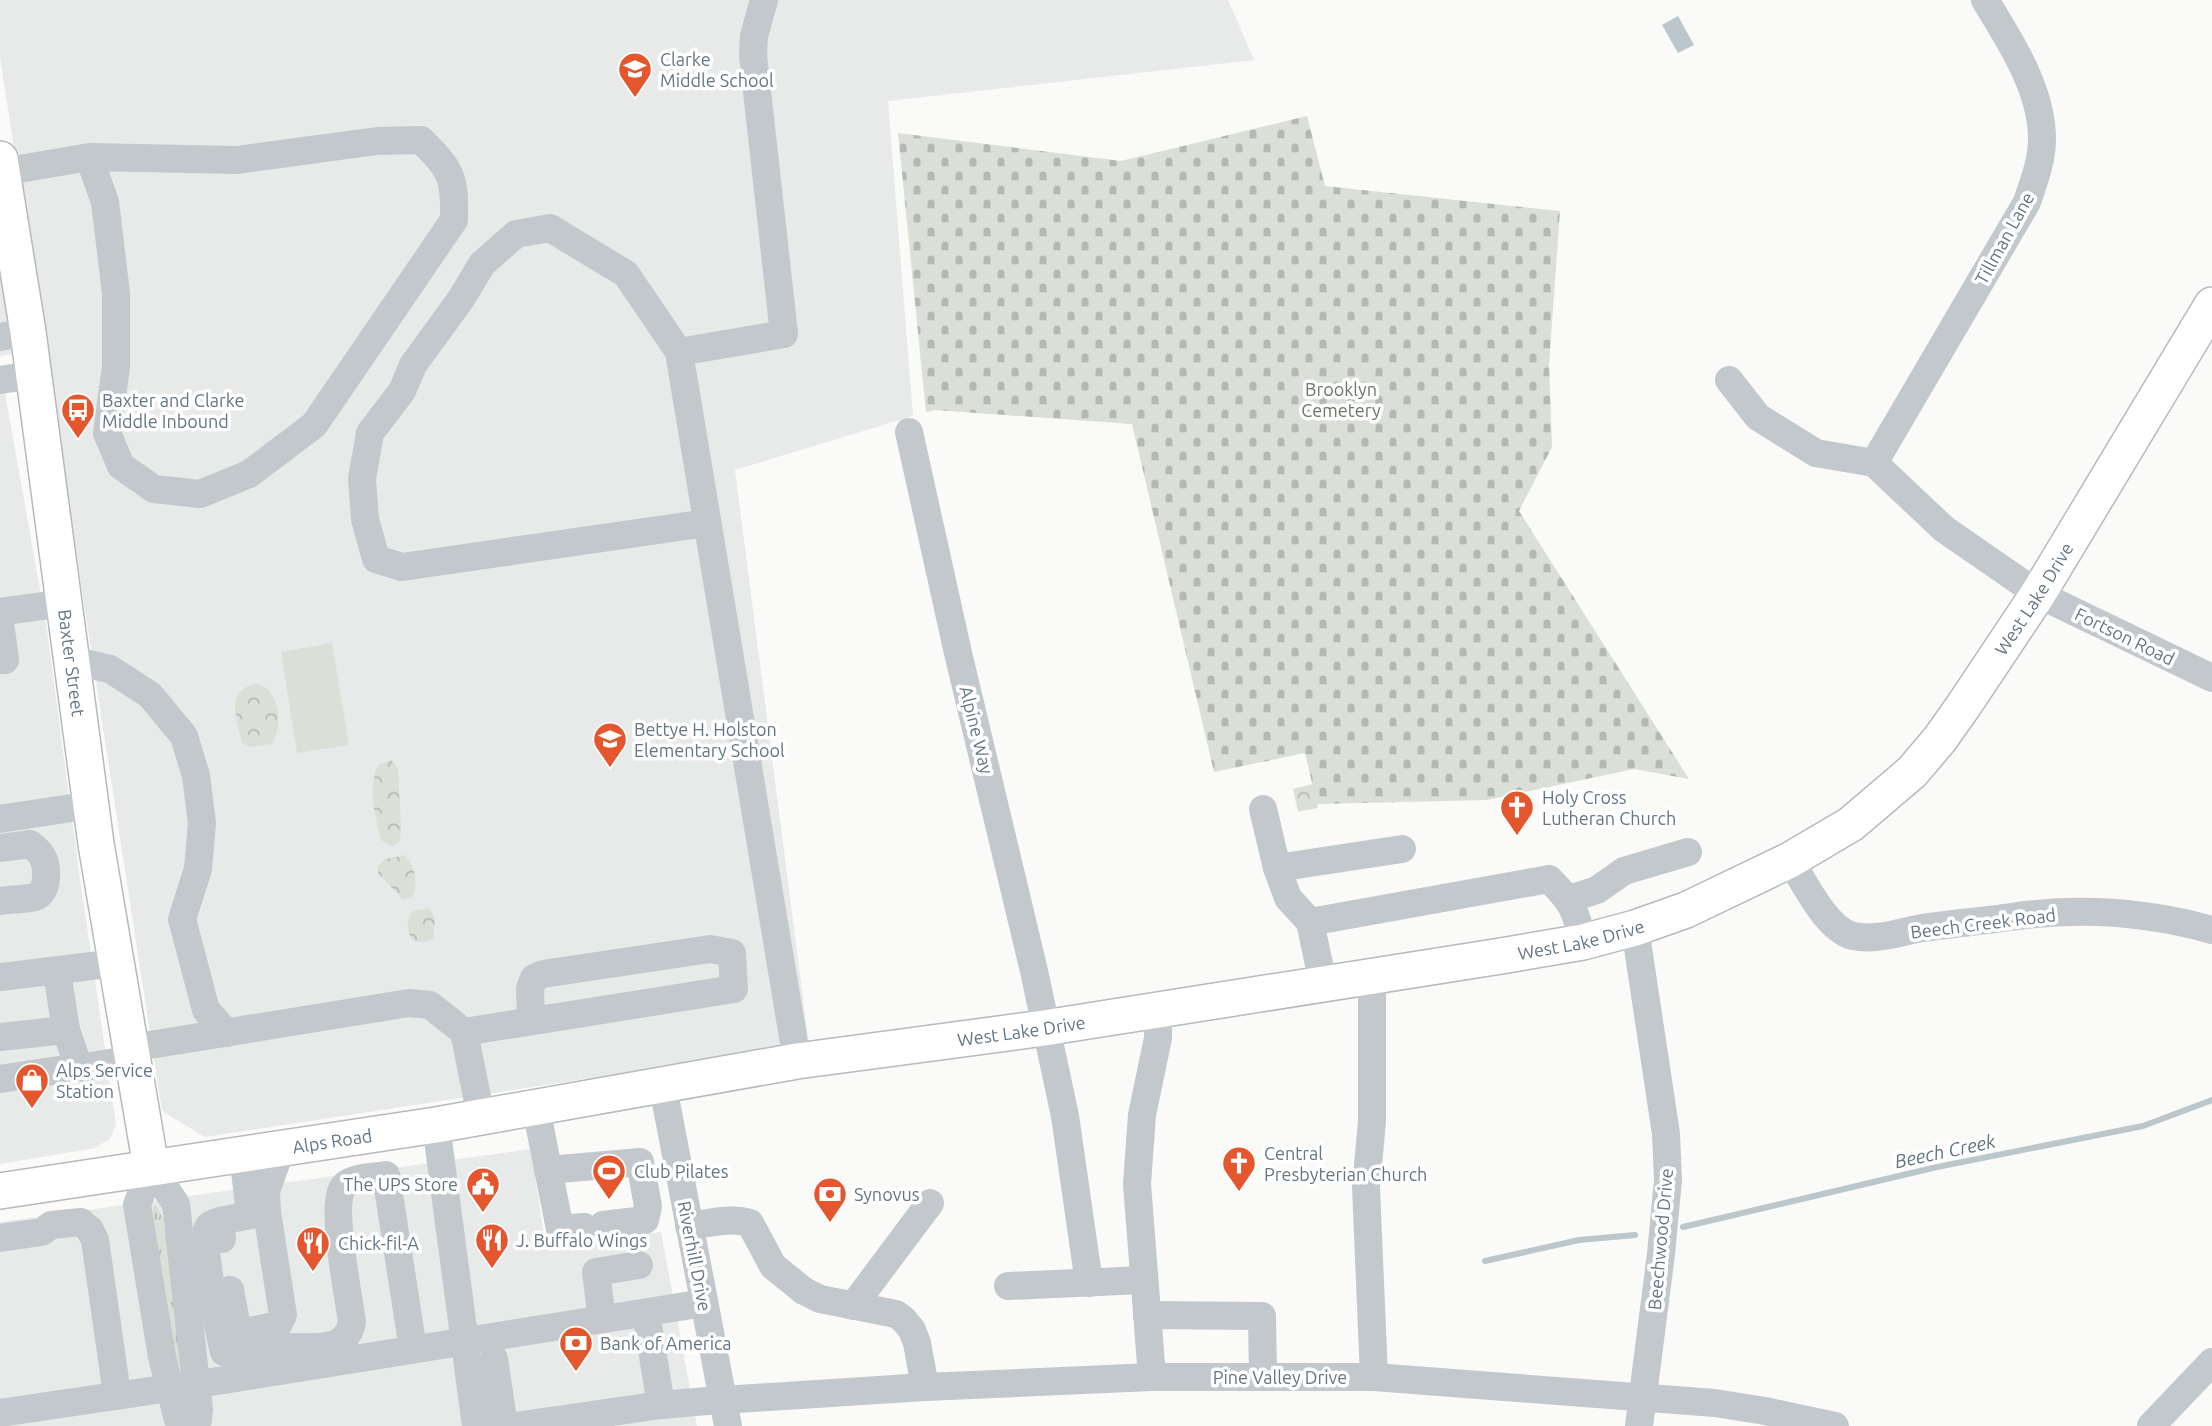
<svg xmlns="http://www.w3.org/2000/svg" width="2212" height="1426" font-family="Ubuntu,sans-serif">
  <defs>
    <pattern id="grass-tufts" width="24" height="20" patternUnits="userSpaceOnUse" patternTransform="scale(1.75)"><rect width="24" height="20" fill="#dadfd7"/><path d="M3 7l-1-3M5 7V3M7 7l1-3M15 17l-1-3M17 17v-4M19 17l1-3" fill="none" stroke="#b4b9b4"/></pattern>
    <pattern id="cemetery-stones" width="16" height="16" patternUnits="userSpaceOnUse" patternTransform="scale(1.75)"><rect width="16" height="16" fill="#dadfd7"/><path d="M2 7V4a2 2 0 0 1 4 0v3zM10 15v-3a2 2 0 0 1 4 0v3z" fill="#b4b9b4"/></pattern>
    <pattern id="park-crowns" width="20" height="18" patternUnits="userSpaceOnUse" patternTransform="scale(1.75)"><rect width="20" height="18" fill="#dadfd7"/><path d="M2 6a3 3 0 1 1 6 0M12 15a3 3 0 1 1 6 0" fill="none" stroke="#b4b9b4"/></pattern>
  </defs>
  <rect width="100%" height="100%" fill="#fafaf8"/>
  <g fill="#e8e9e9">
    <polygon points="0,0 1228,0 1254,60 888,101 913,416 735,470 809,1045 205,1137 162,1111 0,57"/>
    <polygon points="0,271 14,354 0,356"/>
    <polygon points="0,365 46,623 80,879 116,1124 110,1139 95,1148 0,1164"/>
    <polygon points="531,1149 546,1248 661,1232 697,1426 0,1426 0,1222"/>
  </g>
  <polygon fill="url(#grass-tufts)" points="156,1205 163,1219 181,1330 180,1365 175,1366 152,1220 153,1206"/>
  <polygon fill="url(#cemetery-stones)" points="1307,116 1325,186 1560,211 1549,365 1552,447 1519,511 1689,779 1634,769 1487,800 1317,804 1305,753 1214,772 1132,424 935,410 926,412 898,133 1121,161"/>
  <g fill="url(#park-crowns)">
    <path d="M256,684C280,687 284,729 271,744L249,747L242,743C237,718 224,691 256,684Z"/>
    <path d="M391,760L398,768L401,827L400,841L392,847L381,840C375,814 367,791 378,765Z"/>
    <polygon points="1313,784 1318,808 1298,812 1293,789"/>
    <path d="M405,855C415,866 419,885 412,898L402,899L378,873V866L385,859Z"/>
    <path d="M430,909L435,919L433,939L425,942H415C405,933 406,920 413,910Z"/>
  </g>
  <polygon fill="#dadfd7" points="332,643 349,745 297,753 281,652"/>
  <polygon fill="#bbc7cb" points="1678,16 1694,45 1678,53 1662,25"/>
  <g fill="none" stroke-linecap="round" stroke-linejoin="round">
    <g stroke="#bbc7cb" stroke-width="6">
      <polyline points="1683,1227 1937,1167 2143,1126 2212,1100"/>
      <polyline points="1485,1261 1579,1240 1635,1235"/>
    </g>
    <g stroke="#b5babe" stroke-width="38">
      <g id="major">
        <path id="s1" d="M0,159L28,332L96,844L151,1167"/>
        <path id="s2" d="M0,1191L436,1125L797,1061L1044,1028L1501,956L1583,942L1635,928L1686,910L1790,860L1851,824L1912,772L1940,739L1964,705L2038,594L2212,305"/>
      </g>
    </g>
    <g stroke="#c3c8cc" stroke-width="28">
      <path d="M2,172L89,157L237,160L377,141L421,140C452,171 455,177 454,220L314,425L249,474L200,494L154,489L121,466L107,433L116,367V293L105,202L89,157"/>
      <polyline points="0,337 28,332"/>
      <polyline points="679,352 784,334 753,55 754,36 764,0"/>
      <polyline points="0,380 33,375"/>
      <polyline points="1729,380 1758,417 1816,453 1874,463 1944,529 2038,594 2212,678"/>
      <polyline points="909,432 958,653 1034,971 1065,1116 1089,1283"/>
      <path d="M1874,463L2027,202C2034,181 2042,161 2042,139C2042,89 2010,41 1985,0"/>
      <polyline points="707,523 402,567 376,559 365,519 362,479 370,433 402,391 413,365 461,299 482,264 516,234 550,228 626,274 679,352 797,1061"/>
      <polyline points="0,612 64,603"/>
      <polyline points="0,622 5,660 0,660"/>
      <polyline points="71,660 110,669 150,695 184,736 196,776 202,823 198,869 182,919 206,1010 227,1033"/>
      <polyline points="1263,809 1277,868 1288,898 1310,922"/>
      <polyline points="0,819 91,805"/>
      <path d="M0,848L30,844C34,847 39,851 42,856C48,867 49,891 35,897C25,900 11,899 0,901"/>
      <path d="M1790,860C1804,882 1826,929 1853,936C1876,941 1900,932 1922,928C1951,924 1982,921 2011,917C2079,907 2147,912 2212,930"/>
      <polyline points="1277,868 1402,849"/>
      <polyline points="1569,899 1597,890 1624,871 1688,852"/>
      <polyline points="1635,928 1666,1134 1668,1180 1661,1254 1639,1426"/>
      <polyline points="57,972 66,1030"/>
      <polyline points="1372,976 1372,1121 1366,1187 1374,1377"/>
      <polyline points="0,977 116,963"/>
      <path d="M1323,983L1310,922L1549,879C1573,903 1575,909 1583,942"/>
      <polyline points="464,1032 734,989 732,953 710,949 543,974 534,978 530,989 531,1021"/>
      <polyline points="0,1037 66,1030 79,1068 133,1059"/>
      <polyline points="131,1048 409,1003 430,1005 464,1032 481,1117"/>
      <polyline points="0,1079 79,1067"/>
      <polyline points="663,1087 728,1426"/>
      <polyline points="536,1108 560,1229 584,1227"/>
      <polyline points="436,1125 476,1426"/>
      <polyline points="243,1154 249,1205 244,1216"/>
      <polyline points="151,1167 176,1204 199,1410 198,1420 193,1426"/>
      <polyline points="151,1167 137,1205 162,1357 178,1420 184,1426"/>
      <polyline points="548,1170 640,1162 648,1206 645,1220 603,1225"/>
      <path d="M220,1221C214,1223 209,1224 207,1230C201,1246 219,1332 224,1352L233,1356C251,1353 269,1349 288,1347C312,1346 346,1354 352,1322C349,1297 329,1203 344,1186C353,1177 373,1177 386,1175L413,1349"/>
      <path d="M689,1226C708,1223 731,1217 750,1223L773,1266L804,1291L820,1299L896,1314L904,1320L912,1330L917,1343L925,1387"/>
      <polyline points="0,1238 42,1232 51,1225 81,1222 90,1230 95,1240 117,1394"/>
      <polyline points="222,1239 220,1221 267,1212"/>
      <polyline points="1008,1286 1143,1280"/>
      <polyline points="230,1290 237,1327 246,1332 278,1325 283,1315 267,1212 266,1191 281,1149"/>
      <polyline points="853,1306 930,1203"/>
      <polyline points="646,1313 661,1405"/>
      <polyline points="1147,1315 1262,1316 1263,1377"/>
      <polyline points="602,1320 596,1272 639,1265"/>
      <polyline points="494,1359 504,1426"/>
      <polyline points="1152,1377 1137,1184 1142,1115 1158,1038 1158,1010"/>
      <polyline points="0,1413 224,1380 704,1303"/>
      <polyline points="515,1426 661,1405 707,1401 925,1387 1152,1377 1374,1377 1715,1403 1765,1411 1835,1426"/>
      <polyline points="2151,1426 2212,1362"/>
    </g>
    <use href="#major" stroke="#fff" stroke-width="35"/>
  </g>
  <defs>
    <g id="school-pin" transform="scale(1.75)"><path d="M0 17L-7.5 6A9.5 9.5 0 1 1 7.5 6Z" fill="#e4572e" stroke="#fff"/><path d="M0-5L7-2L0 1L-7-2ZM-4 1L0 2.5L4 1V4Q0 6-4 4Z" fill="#fff"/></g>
    <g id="bus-pin" transform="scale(1.75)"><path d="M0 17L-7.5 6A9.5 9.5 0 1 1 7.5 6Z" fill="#e4572e" stroke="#fff"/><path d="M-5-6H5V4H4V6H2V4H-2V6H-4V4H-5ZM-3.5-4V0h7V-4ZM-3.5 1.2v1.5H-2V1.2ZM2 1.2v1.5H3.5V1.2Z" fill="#fff"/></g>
    <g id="church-pin" transform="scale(1.75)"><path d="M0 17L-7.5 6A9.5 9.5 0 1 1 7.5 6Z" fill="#e4572e" stroke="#fff"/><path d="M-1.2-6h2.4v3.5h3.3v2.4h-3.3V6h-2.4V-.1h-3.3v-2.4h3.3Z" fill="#fff"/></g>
    <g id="shop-pin" transform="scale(1.75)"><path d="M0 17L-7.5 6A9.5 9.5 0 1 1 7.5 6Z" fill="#e4572e" stroke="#fff"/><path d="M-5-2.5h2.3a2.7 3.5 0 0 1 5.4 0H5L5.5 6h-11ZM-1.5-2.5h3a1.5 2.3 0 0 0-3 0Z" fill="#fff"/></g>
    <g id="stadium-pin" transform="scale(1.75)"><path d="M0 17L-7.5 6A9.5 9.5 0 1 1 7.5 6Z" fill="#e4572e" stroke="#fff"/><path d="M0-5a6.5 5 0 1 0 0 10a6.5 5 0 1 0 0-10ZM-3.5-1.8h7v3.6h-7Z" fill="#fff"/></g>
    <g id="civic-pin" transform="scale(1.75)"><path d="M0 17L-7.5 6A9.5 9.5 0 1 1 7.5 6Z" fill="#e4572e" stroke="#fff"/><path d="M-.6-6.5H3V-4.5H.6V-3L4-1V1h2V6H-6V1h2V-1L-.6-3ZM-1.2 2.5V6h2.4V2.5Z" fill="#fff"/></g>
    <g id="bank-pin" transform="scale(1.75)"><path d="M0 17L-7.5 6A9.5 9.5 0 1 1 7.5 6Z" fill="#e4572e" stroke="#fff"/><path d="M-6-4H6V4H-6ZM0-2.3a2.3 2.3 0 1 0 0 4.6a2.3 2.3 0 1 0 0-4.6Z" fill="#fff"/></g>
    <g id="restaurant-pin" transform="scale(1.75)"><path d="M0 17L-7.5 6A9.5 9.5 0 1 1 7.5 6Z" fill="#e4572e" stroke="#fff"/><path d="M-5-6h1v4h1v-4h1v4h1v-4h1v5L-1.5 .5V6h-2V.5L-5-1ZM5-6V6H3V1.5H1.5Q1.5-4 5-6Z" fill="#fff"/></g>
  </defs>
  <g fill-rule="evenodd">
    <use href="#school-pin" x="635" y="69"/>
    <use href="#bus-pin" x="78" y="410"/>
    <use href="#school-pin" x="610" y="739"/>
    <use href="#church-pin" x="1517" y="807"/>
    <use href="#shop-pin" x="32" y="1080"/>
    <use href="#church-pin" x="1239" y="1163"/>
    <use href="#stadium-pin" x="609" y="1171"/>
    <use href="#civic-pin" x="483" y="1184"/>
    <use href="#bank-pin" x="830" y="1194"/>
    <use href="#restaurant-pin" x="492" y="1240"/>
    <use href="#restaurant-pin" x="313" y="1243"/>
    <use href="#bank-pin" x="576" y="1343"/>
  </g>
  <g text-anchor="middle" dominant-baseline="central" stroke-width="7" stroke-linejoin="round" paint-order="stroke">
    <g font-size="18" fill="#657683" stroke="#fff" text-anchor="start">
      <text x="660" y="59">Clarke<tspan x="660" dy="21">Middle School</tspan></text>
      <text x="102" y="400">Baxter and Clarke<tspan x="102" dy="21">Middle Inbound</tspan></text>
      <text x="634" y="729">Bettye H. Holston<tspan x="634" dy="21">Elementary School</tspan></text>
      <text x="1542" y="797">Holy Cross<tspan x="1542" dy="21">Lutheran Church</tspan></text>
      <text x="56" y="1070">Alps Service<tspan x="56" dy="21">Station</tspan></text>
      <text x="1264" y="1153">Central<tspan x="1264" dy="21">Presbyterian Church</tspan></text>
      <text x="634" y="1171">Club Pilates</text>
      <text x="458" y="1184" text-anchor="end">The UPS Store</text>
      <text x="854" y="1194">Synovus</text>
      <text x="516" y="1240">J. Buffalo Wings</text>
      <text x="338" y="1243">Chick-fil-A</text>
      <text x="600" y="1343">Bank of America</text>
    </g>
    <g font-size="18" fill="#657683" stroke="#fff">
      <text transform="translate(2004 238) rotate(-61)">Tillman Lane</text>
      <text stroke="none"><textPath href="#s2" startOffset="2189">West Lake Drive</textPath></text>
      <text transform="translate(2125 636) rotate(26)">Fortson Road</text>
      <text stroke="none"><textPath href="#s1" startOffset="509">Baxter Street</textPath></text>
      <text transform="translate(977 730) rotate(76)">Alpine Way</text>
      <text transform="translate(1983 923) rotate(-7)">Beech Creek Road</text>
      <text stroke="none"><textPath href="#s2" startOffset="1601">West Lake Drive</textPath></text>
      <text stroke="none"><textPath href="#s2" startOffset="1034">West Lake Drive</textPath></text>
      <text stroke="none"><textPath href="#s2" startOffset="336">Alps Road</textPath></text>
      <text transform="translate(1660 1239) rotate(-85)">Beechwood Drive</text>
      <text transform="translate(695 1256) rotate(79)">Riverhill Drive</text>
      <text x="1280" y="1377">Pine Valley Drive</text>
    </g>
    <g font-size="18" fill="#687a64" stroke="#fff">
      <text x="1341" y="389">Brooklyn<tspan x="1341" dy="21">Cemetery</tspan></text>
    </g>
    <g font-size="19" font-style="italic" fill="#60757c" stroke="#fff">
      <text transform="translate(1945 1151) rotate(-12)">Beech Creek</text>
    </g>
  </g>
</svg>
